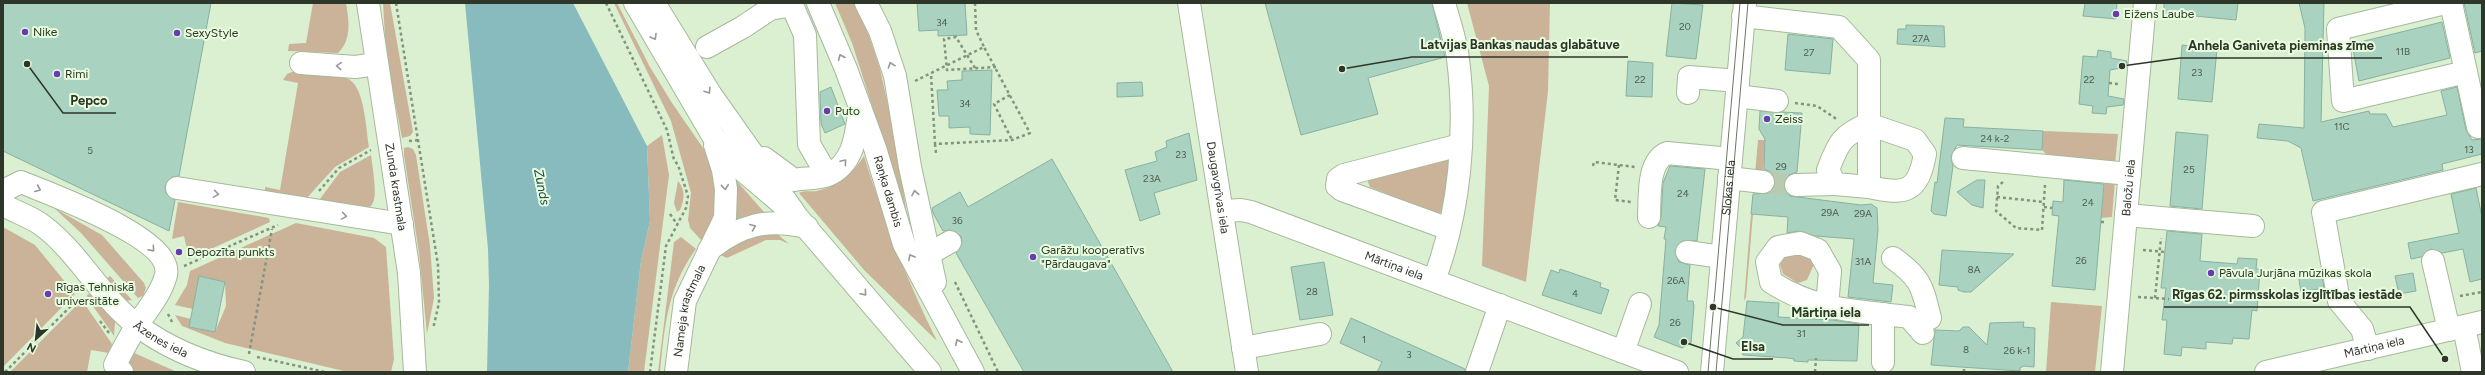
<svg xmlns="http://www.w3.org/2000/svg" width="2485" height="375" font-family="Figtree,sans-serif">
  <rect width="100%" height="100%" fill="#dbf0d0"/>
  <g fill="#cbb399">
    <path d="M313,3H346C349,20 352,40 338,53L288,51L289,44L306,43Z"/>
    <polygon points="383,3 390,3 413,132 410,136 402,138 386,54"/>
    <polygon points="614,3 617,3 650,67 672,103 710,158 715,170 717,210 702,241 690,228 688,220 691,193 671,121"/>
    <polygon points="835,3 858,3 880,69 894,132 907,215 852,43"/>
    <polygon points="1467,3 1550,3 1548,91 1526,282 1482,266 1489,86"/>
    <path d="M292,72C304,73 342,73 350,80C365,90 366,130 369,147L335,167L304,201L265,190V187L280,190L298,83L283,80L287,74Z"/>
    <polygon points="2043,131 2118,134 2115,165 2051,159 2042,150"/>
    <polygon points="662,135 669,175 644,372 628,372 641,261 650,221 647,146"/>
    <polygon points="1758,140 1765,140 1763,176 1755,174"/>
    <polygon points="408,147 413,149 416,155 430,246 434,298 427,334 419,253 404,155 404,148"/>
    <path d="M371,155C380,219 377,213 317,203L340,172Z"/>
    <path d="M864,156C884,220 907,281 937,341L865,271L799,193C804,190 811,192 817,191C839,186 852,174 864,156Z"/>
    <polygon points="1446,156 1450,161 1444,210 1440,213 1420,207 1370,187 1368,182 1370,177"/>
    <polygon points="2105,178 2115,181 2112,217 2101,218"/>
    <polygon points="735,179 764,212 730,225"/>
    <path d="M678,181C686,190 684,200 680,210L677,212L674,203Z"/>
    <polygon points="178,202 269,218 270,222 189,259 184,236 172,239"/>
    <polygon points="54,208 102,235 144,283 146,288 143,296 138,298 81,233"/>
    <polygon points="1751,214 1753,214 1746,297 1744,301"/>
    <polygon points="296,223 374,238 386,247 394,359 391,372 348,372 225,343 182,326 175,315 191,319 189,327 215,332 226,306 225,282 199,276 193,309 175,305 187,285 190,271"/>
    <polygon points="3,227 35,245 75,294 3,367"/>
    <polygon points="775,232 789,244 780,240 766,240 727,258 718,254 739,238"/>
    <path d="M681,237L696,249C667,289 665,324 660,372H658L674,242Z"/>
    <polygon points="1801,250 1815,262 1807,280 1798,283 1783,274 1780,265 1784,257"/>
    <polygon points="110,276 132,300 126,301 106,279"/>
    <polygon points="90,294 115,322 114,336 88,299 87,295"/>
    <polygon points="82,300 112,344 109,353 91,350 87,372 10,372"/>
    <polygon points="2051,302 2102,306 2095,372 2046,372"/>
    <polygon points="132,352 177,372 130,372 127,367"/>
  </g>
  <polygon fill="#88bbbe" points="465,3 573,3 647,146 650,221 641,261 628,372 487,372 489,285 488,249"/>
  <g fill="#aad2c1" stroke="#89b0a0">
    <polygon points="3,3 211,3 179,176 172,177 165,186 166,193 175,200 169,231 3,151"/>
    <polygon points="917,3 965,3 967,35 938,36 938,30 919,31"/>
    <polygon points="1265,3 1432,3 1445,57 1368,78 1378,114 1301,135"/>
    <polygon points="1672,3 1703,5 1696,59 1666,56"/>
    <polygon points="2085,3 2117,3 2116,19 2083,16"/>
    <polygon points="2164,3 2238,3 2236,20 2164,13"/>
    <polygon points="2299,3 2324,3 2321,122 2369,111 2370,114 2386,114 2393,127 2447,115 2441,91 2457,87 2466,130 2472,140 2482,139 2482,154 2442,164 2443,170 2313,201 2301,148 2288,141 2257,138 2259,124 2304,128 2305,28"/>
    <polygon points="2464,3 2482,3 2482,51 2475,53"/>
    <polygon points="2442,22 2450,58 2359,81 2352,44"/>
    <polygon points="1906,25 1944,26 1945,47 1897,44 1898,29 1906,29"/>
    <polygon points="1788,34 1833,39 1830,74 1785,70"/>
    <polygon points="2182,45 2217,49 2212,102 2178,99"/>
    <polygon points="2098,50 2111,52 2111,58 2127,61 2127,67 2110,70 2108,96 2124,99 2123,105 2107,107 2106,114 2092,113 2093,106 2079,104 2083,56 2097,57"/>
    <polygon points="1628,61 1653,63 1652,97 1626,96"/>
    <polygon points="992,70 990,135 970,134 970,127 949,128 949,116 939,116 937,90 948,90 947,81 962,80 962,71"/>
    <polygon points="1142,82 1143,96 1117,97 1117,83"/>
    <polygon points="831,87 845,124 825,133 821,124 820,92"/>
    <polygon points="1760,111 1802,113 1797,172 1789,175 1784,185 1790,196 1861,205 1871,204 1877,208 1878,230 1873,283 1893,285 1891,302 1848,297 1854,239 1815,236 1798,231 1787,233 1788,217 1751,214 1753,194 1768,193 1775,183 1771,172 1764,169 1765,139 1759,129"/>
    <polygon points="1945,118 1964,119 1963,127 2043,131 2042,150 1957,145 1951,156 1953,166 1946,216 1934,214 1931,211 1935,182 1937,183"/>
    <polygon points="2176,132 2208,135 2202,209 2170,206"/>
    <polygon points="1189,133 1197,180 1154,193 1160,214 1140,221 1125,170 1157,161 1155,152 1167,147 1166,141"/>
    <polygon points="1052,159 1173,372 1024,372 956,253 962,242 961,236 950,230 943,231 933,213 932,208 960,192 968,207"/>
    <polygon points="1670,166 1705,169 1697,241 1682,241 1675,251 1679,262 1690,265 1687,301 1693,301 1694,306 1691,343 1682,348 1654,337 1659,325 1666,239 1664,239 1666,227 1658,226 1661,217 1663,183"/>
    <polygon points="1977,180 1985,180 1983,208 1972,205 1957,192"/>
    <polygon points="2064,180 2104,184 2095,290 2052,286 2059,216 2052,215 2053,201 2063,202"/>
    <polygon points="2476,188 2482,217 2482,279 2470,282 2463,249 2442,253 2431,249 2421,257 2411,259 2408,243 2459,233 2451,194"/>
    <polygon points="2167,231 2202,234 2200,261 2237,264 2238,258 2257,259 2256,269 2260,269 2257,311 2252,310 2249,339 2233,338 2232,344 2206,342 2206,349 2182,347 2181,356 2164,354 2167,320 2162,320 2166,288 2161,288"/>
    <polygon points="1942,250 2014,254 1971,292 1964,292 1958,290 1958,287 1939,285"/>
    <polygon points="1324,262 1333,315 1300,320 1291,267"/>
    <polygon points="1560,269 1601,283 1600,287 1609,290 1601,314 1542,295 1551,270 1559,273"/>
    <polygon points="2321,270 2324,288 2301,292 2298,274"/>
    <polygon points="2413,273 2416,291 2399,294 2395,276"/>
    <polygon points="199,276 225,282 215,332 189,327"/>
    <polygon points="1747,301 1779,303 1778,317 1833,320 1859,324 1857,361 1808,360 1808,362 1794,361 1794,359 1788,358 1743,355 1741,348 1736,343 1743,337"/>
    <polygon points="1351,318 1465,369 1465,372 1377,372 1382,362 1340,343"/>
    <polygon points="2024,322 2023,327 2035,328 2034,367 2024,366 2020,368 2020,371 1931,365 1935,330 1959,331 1963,327 1969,327 1987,345 1990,323"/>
  </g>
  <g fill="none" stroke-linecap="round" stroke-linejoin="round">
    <polyline stroke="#b8cbaf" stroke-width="22" stroke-dasharray="22 11" stroke-linecap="butt" points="1763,182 1796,185"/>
    <g stroke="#a5b99b" stroke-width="24">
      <g id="minor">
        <path id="s1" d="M368,3L409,273L415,372"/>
        <polyline points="635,3 713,136 740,168 786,207"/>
        <path id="s2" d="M1189,3L1247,372"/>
        <polyline points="2445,3 2338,29 2343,101 2466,72"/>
        <polyline points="2451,3 2478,127 2482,126"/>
        <path d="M1743,16L1839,27L1869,60V187C1905,195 1918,193 1925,154L1915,140L1868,124C1842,135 1838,143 1828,170L1835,184L1869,187"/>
        <polyline points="707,47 743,27 770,9 792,5 805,35 809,144 827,175"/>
        <polyline points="301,63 355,67 377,64"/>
        <polyline points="1688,93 1689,77 1738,81"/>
        <polyline points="1737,96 1777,101"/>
        <polyline points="1963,158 2130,174"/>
        <polyline points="1729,178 1763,182"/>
        <polyline points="1796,185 1835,184"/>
        <polyline points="177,188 402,224"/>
        <path d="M3,191L21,182C49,194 174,238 166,275C161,294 148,309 137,325C129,338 122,351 115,365L122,372"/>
        <path id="s3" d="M3,205C14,211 28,216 39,223C78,250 100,298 138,326C169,349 207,364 244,372"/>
        <path id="s4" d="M1222,211L1241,210L1251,212L1677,372"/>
        <polyline points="2126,215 2253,226"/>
        <path d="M1649,217C1650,197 1647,162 1667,153L1731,159"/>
        <polyline points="1449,229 1342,190 1337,186 1338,179 1344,175 1460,145"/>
        <path d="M709,250C741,224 768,218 807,227"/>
        <polyline points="1687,252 1722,257"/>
        <polyline points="927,255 950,242"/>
        <path d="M1893,258C1921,278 1922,286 1930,318"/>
        <polyline points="2433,261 2449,330"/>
        <path d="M1434,280C1460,212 1467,131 1458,59C1456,41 1449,21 1444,3"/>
        <path d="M1827,307L1830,271L1818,250L1800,243L1778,247L1767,262L1771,282C1816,311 1857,311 1909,317L1923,333"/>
        <polyline points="2464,327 2473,372"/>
        <polyline points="1243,348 1320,334"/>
        <polyline points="2368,349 2362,329 2339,301 2323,212 2482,174"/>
        <polyline points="1623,352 1640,304"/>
        <polyline points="1883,362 1883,314"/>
        <path id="s5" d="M676,372L685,301L725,218L726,189L723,170L715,145"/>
        <polyline points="1477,372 1500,305"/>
        <path id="s6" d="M2112,372L2145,3"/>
        <path id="s7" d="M2266,372L2482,322"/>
      </g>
    </g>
    <g stroke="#a5b99b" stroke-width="24">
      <g id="major">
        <polyline points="654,3 711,95 798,218 930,372"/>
        <path id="s8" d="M818,3L846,69L875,148L904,244L973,372"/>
        <polyline points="866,3 880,31 895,76 910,167 935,282"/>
        <path d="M764,158L794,180C804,178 819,179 828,175C855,163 856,133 860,108"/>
        <path id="s9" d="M1712,372L1745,3"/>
      </g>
    </g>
    <g stroke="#84937d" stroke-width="2.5" stroke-dasharray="3 3" stroke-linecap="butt">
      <polyline points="396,3 438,265 439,303 433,329"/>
      <polyline points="606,3 667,130 674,160 678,165 688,196 686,208 666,246 650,372"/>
      <polyline points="975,3 976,30 984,47"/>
      <polyline points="975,68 956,37 944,39 947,70 996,67"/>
      <polyline points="915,81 984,47 1030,133 1012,140 935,144 931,74"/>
      <polyline points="2109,83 2118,84"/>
      <polyline points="1010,95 994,104 1012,140"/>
      <polyline points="1795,103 1817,106 1838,120"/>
      <polyline points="409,141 419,140"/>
      <polyline points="935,144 936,153"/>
      <polyline points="1619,165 1615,200 1631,202"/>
      <polyline points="1593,166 1594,162 1635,167"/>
      <polyline points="2003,182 1998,186 1996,211 2016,228 2042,230 2045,185"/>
      <polyline points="319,191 339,168 371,150"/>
      <polyline points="1997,197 2044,202"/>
      <polyline points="2044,207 2052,208"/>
      <polyline points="670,214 677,224"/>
      <polyline points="2101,222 2107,222"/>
      <polyline points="2143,250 2165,252"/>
      <polyline points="184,266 278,225"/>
      <polyline points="955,282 998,372"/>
      <polyline points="2460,296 2482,292"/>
      <polyline points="2138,297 2169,299"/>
      <polyline points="2155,298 2161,238"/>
      <polyline points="168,314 173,324"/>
      <polyline points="100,321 109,333"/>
      <polyline points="249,354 272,229"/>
      <polyline points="257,357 325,372"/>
      <polyline points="5,372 81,296"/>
      <polyline points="1815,372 1816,358"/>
      <polyline points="1964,372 1964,368"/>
    </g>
    <use href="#minor" stroke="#fff" stroke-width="22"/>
    <use href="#major" stroke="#fff" stroke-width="22"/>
    <g stroke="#6c7865" stroke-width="1">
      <polyline points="1708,372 1740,3"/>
      <polyline points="1716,372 1748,3"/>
    </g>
  </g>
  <defs><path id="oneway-chevron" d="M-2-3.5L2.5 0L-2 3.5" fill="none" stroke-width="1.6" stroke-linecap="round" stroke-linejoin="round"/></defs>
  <g stroke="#969a94">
    <use href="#oneway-chevron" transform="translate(654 37) rotate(60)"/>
    <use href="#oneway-chevron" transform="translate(841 57) rotate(-113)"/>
    <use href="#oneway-chevron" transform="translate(891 65) rotate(-109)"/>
    <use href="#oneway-chevron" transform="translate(339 66) rotate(-177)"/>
    <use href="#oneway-chevron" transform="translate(708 91) rotate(57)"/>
    <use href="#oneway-chevron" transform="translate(844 162) rotate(-50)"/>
    <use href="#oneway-chevron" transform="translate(725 187) rotate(84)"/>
    <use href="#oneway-chevron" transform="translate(38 189) rotate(23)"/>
    <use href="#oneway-chevron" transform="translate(915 193) rotate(-101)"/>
    <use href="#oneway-chevron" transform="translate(216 194) rotate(9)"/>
    <use href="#oneway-chevron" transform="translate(344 216) rotate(9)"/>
    <use href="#oneway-chevron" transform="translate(753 227) rotate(-21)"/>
    <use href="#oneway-chevron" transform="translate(152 249) rotate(49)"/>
    <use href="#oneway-chevron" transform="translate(911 257) rotate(-119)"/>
    <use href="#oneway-chevron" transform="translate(864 293) rotate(49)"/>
    <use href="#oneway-chevron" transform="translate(958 342) rotate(-117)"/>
  </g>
  <g fill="#693bb3" stroke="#e8fdde" stroke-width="1.5">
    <circle cx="2116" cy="14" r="4"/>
    <circle cx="25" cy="32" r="4"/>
    <circle cx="177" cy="33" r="4"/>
    <circle cx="57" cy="74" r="4"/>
    <circle cx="827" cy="111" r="4"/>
    <circle cx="1767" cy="119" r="4"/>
    <circle cx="179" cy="252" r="4"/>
    <circle cx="1033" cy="257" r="4"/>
    <circle cx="2211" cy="273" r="4"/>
    <circle cx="48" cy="294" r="4"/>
  </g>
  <g text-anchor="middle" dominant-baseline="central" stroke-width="4" stroke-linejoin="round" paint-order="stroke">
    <g font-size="10" fill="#4d5d50">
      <text x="942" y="22">34</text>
      <text x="1685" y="26">20</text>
      <text x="1921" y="38">27A</text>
      <text x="2403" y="51">11B</text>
      <text x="1809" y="52">27</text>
      <text x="2197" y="72">23</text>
      <text x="1640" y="79">22</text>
      <text x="2089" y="79">22</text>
      <text x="965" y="103">34</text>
      <text x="2342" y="126">11C</text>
      <text x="1995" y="138">24 k-2</text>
      <text x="2469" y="149">13</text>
      <text x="90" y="150">5</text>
      <text x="1181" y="154">23</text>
      <text x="1781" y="166">29</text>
      <text x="2189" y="169">25</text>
      <text x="1152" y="178">23A</text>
      <text x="1683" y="193">24</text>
      <text x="2088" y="202">24</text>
      <text x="1830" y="212">29A</text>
      <text x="1863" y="213">29A</text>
      <text x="957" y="220">36</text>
      <text x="2081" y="260">26</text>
      <text x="1863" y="261">31A</text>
      <text x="1974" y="269">8A</text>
      <text x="1676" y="280">26A</text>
      <text x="1312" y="291">28</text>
      <text x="1575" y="293">4</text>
      <text x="1675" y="322">26</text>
      <text x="1801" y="333">31</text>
      <text x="1364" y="339">1</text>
      <text x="1966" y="349">8</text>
      <text x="2017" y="350">26 k-1</text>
      <text x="1409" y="354">3</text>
    </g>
    <g font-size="12" fill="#2e362a" stroke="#e8fdde" text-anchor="start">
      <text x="2124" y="14">Eižens Laube</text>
      <text x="33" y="32">Nike</text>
      <text x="185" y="33">SexyStyle</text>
      <text x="65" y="74">Rimi</text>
      <text x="835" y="111">Puto</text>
      <text x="1775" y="119">Zeiss</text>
      <text x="1041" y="250">Garāžu kooperatīvs<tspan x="1041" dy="14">"Pārdaugava"</tspan></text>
      <text x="187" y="252">Depozīta punkts</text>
      <text x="2219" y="273">Pāvula Jurjāna mūzikas skola</text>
      <text x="56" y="287">Rīgas Tehniskā<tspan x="56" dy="14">universitāte</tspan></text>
    </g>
    <g font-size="12" fill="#2e362a" stroke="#e8fdde">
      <text stroke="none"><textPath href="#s1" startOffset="186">Zunda krastmala</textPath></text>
      <text stroke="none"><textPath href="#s2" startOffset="187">Daugavgrīvas iela</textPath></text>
      <text stroke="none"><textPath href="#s9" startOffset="185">Slokas iela</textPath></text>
      <text stroke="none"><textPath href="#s6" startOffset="185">Baložu iela</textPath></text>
      <text stroke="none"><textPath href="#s8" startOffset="201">Raņķa dambis</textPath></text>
      <text stroke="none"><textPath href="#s4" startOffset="182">Mārtiņa iela</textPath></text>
      <text stroke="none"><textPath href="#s5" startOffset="63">Nameja krastmala</textPath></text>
      <text stroke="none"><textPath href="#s3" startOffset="210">Āzenes iela</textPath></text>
      <text stroke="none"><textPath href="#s7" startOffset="111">Mārtiņa iela</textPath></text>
    </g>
    <g font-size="13" font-style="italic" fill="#1b494c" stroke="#e8fdde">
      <text transform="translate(542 187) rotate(79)">Zunds</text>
    </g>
  </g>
  <path fill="none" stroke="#2e362a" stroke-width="1.5" d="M1342 69L1412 57H1628M2122 66L2180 58H2382M27 64L63 113H116M2445 359L2410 307H2164M1713 307L1783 325H1869M1684 342L1733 359H1773"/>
  <g fill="#2e362a" stroke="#e8fdde" stroke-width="1.5">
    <circle cx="1342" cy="69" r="4"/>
    <circle cx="2122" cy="66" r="4"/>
    <circle cx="27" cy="64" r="4"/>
    <circle cx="2445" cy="359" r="4"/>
    <circle cx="1713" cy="307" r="4"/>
    <circle cx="1684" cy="342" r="4"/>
  </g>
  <g font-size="13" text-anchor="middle" font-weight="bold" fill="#2e362a" stroke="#e8fdde" stroke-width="4" stroke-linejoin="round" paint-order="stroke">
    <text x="1520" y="49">Latvijas Bankas naudas glabātuve</text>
    <text x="2281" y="50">Anhela Ganiveta piemiņas zīme</text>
    <text x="89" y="105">Pepco</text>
    <text x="2287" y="299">Rīgas 62. pirmsskolas izglītības iestāde</text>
    <text x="1826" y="317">Mārtiņa iela</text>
    <text x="1753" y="351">Elsa</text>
  </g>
  <rect width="2485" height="375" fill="none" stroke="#2e362a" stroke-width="8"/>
  <g transform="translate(36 339) rotate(207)" stroke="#e8fdde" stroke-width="3" paint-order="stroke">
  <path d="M0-3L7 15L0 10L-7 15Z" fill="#2e362a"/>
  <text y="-6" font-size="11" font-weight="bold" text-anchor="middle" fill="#2e362a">N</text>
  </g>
</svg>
